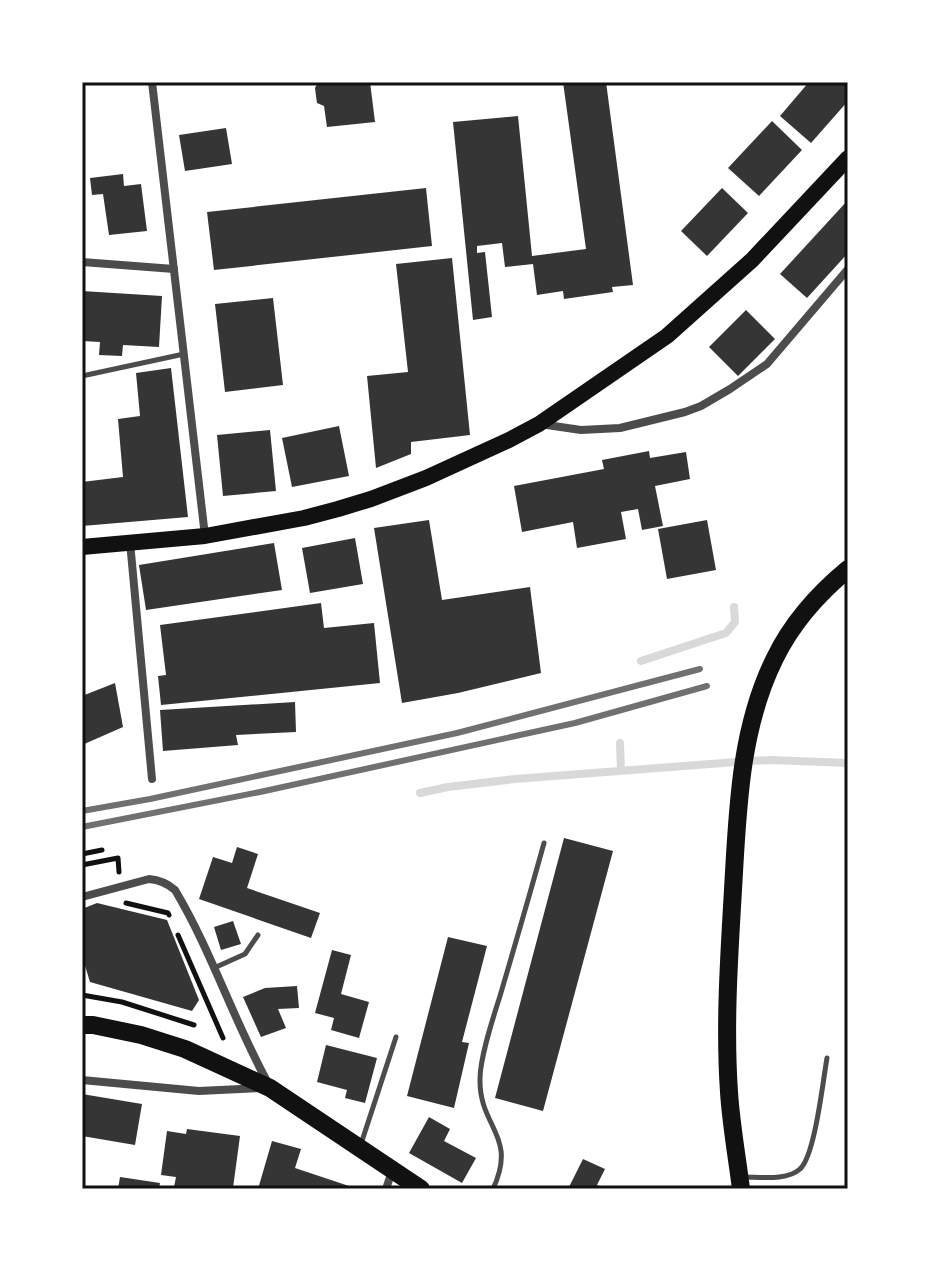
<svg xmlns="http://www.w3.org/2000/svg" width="930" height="1271" font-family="'Source Sans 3',sans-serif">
  <rect width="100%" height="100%" fill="#fff"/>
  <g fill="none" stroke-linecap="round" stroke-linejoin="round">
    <g stroke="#d9d9d9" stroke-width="8">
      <polyline points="641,661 726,633 735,622 734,607"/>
      <polyline points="620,743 621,770"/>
      <polyline points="420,793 448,787 515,779 749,761 771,760 848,763"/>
    </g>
  </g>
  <g fill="#353535">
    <polygon points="318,82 370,82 375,122 327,127 324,106 317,103 316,96 315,88"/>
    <polygon points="563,82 606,82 633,285 612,287 613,292 564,299 563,291 537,295 533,264 505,267 502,243 477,246 477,253 485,252 492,317 473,320 453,122 518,116 532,256 586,249"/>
    <polygon points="809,82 844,82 848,86 848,101 811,143 780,116"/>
    <polygon points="772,121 802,150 759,196 728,168"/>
    <polygon points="226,128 232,164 185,171 179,135"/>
    <polygon points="123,174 124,186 141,184 147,231 109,235 103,194 92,195 90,178"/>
    <polygon points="426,188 432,246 214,270 207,212"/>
    <polygon points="722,188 748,213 707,256 681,231"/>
    <polygon points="848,200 848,253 807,298 780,274"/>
    <polygon points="452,258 470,435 411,442 411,454 376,468 367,376 408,372 396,264"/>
    <polygon points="82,291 162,296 159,347 123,345 122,356 99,355 100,342 82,341"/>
    <polygon points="273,298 283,385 225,392 215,304"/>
    <polygon points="746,310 775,339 738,376 709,347"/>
    <polygon points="171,368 188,517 82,526 82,482 123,477 118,419 140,416 136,373"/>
    <polygon points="339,426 349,476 292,487 282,438"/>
    <polygon points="270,430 276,491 223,496 217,435"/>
    <polygon points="649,451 650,458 686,452 690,479 655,486 663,526 642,530 638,509 621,512 626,539 577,548 573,522 522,532 514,486 604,469 602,460"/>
    <polygon points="429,520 442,600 530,587 541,673 458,693 402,703 374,528"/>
    <polygon points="707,520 716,570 667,579 658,529"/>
    <polygon points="355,538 363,584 310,593 302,548"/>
    <polygon points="274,543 282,590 146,610 139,565"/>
    <polygon points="321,603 324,628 374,623 380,683 161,705 158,676 166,675 160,625"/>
    <polygon points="115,683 123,727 82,745 82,696"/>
    <polygon points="295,702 296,732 236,735 238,745 163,751 160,710"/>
    <polygon points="564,838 613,851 543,1111 495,1098"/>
    <polygon points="237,847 258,854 247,888 320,913 311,938 199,899 213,857 232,863"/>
    <polygon points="97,903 167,920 199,1000 192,1011 90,982 82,956 82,909"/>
    <polygon points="233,921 241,944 221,950 214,927"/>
    <polygon points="448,937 487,946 462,1042 469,1043 454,1108 407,1096"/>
    <polygon points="332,950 351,955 341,994 369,1002 359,1038 331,1030 334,1018 315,1013"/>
    <polygon points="297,986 299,1008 278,1009 286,1028 261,1037 243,997 265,988"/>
    <polygon points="326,1045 377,1058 365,1103 345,1098 347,1090 317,1082"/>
    <polygon points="82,1094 142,1104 135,1145 82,1136"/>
    <polygon points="429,1117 450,1129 444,1141 476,1158 462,1183 409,1153"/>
    <polygon points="187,1129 240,1136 233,1188 188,1189 174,1187 176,1177 161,1175 167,1131 186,1134"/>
    <polygon points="272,1141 301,1149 295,1168 358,1189 258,1189"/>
    <polygon points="583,1159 605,1169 597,1185 606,1189 568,1189"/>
    <polygon points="120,1177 160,1183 159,1189 118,1189"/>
  </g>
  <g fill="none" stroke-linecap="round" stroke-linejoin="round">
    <g stroke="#111" stroke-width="5">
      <polyline points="82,854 102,850"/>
      <polyline points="82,865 118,858 119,872"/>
      <polyline points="126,903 168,913 169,915"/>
      <polyline points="178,935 223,1038"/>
      <polyline points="82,995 122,1002 194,1025"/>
    </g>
    <g stroke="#4c4c4c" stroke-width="5">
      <polyline points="82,376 184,354"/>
      <polyline points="214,968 245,954 258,935"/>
      <polyline points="361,1144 396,1037"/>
      <path d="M744,1177C761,1177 787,1181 800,1169C815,1156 823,1080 827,1058"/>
      <path d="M493,1189C518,1135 479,1128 480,1079C480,1057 493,1018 500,996C515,945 530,894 544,843"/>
    </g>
    <g stroke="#4c4c4c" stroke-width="8">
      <polyline points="152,82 205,536"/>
      <polyline points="82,262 174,269"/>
      <polyline points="540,424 581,430 620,428 685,412 701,406 730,389 767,364 848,269"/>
      <polyline points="130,542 152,779"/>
      <path d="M82,897L149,879C160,880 167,883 175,890C212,952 234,1022 269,1085"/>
      <polyline points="82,1080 199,1091 261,1088"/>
      <polyline points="386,1189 392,1171"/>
    </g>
    <polyline stroke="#111" stroke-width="16" points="82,547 205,536 304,518 338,509 371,499 426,478 509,440 539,424 667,336 752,260 848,158"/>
    <g stroke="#111" stroke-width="18">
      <polyline points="82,1025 93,1025 141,1035 185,1049 270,1088 421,1189"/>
      <path d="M741,1189C737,1157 731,1124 729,1092C724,1019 730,945 734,872C738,800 742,724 775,658C792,623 819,593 848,569"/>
    </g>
    <g stroke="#707070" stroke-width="6">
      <polyline points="82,811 150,799 457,733 700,669"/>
      <polyline points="82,827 260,792 575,723 707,686"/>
    </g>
  </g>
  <rect width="930" height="1271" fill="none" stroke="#ffffff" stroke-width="168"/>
  <rect x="84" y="84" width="762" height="1103" fill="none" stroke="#111" stroke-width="3"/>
</svg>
